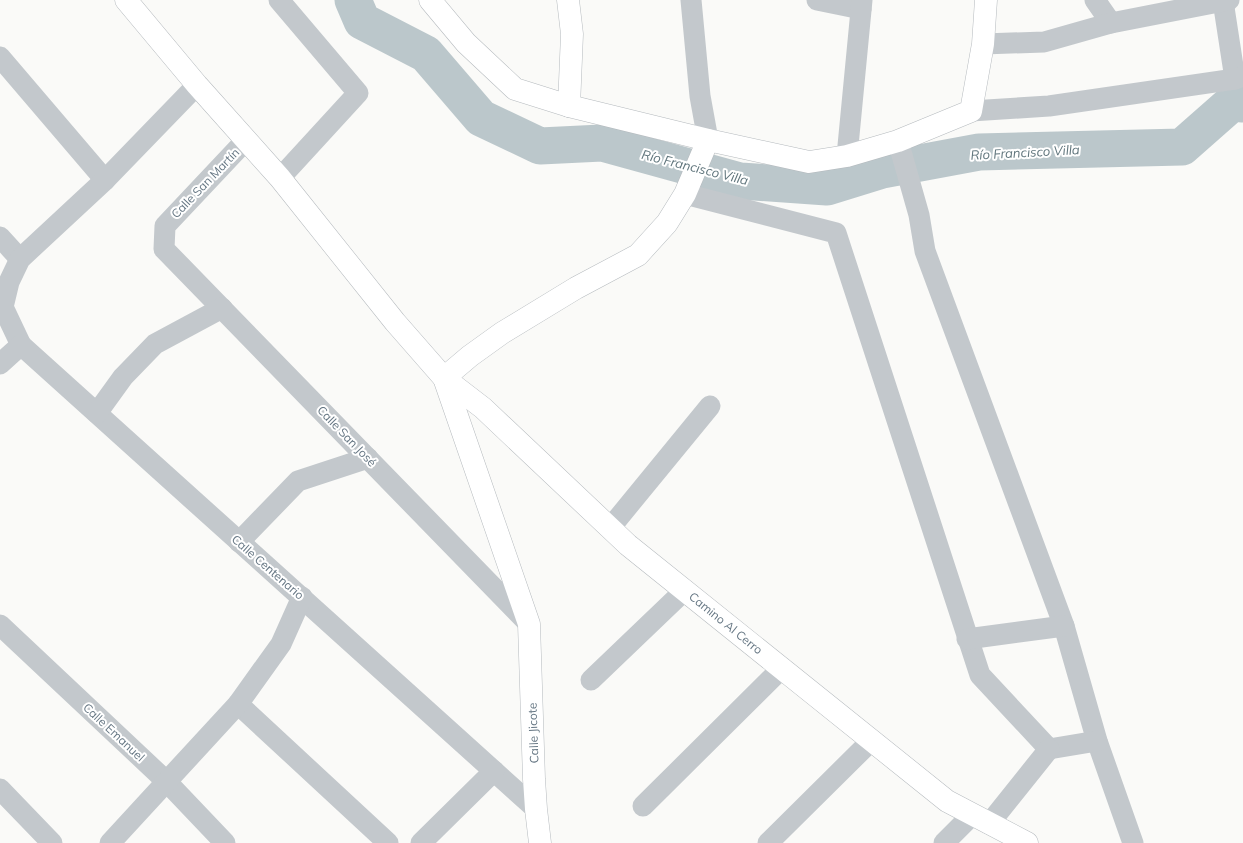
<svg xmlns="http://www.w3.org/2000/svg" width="1243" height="843" font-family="Mulish,sans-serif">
  <rect width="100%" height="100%" fill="#fafaf8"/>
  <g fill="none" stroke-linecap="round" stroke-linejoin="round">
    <polyline stroke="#bbc7cb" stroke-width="37" points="353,0 362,21 426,54 481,118 540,146 602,143 740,181 827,187 882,170 979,152 1182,147 1232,103 1243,104"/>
    <g stroke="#b5babe" stroke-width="23">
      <g id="major">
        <polyline points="126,0 197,85 280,178 395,322 444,378 529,624 534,779 536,809 540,843"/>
        <polyline points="430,0 466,43 515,89 569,106 708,140 809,162 847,156 898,141 971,111 983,44 986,0"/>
        <polyline points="568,0 572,34 569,106"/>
        <polyline points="444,378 483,408 628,545 947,801 1027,843"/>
        <polyline points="444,378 470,356 502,333 576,288 638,255 667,223 685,194 708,140"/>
      </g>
    </g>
    <g stroke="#c3c8cc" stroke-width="21">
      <polyline points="279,0 358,93 280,178"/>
      <polyline points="691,0 700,96 708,140"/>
      <polyline points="817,0 861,9"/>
      <polyline points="1095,0 1111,23"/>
      <polyline points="1223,1 1235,79"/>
      <polyline points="983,44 1044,42 1111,23 1229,0"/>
      <polyline points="0,57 105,180"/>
      <polyline points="971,111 1049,106 1235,79 1243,76"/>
      <polyline points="246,140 165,226 164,249 529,624"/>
      <polyline points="898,141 919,215 925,251 1064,626 1097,741 1133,843"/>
      <polyline points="847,156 862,0"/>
      <polyline points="685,194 836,233 980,675 1049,749 1097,741"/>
      <polyline points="0,237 20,259"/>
      <polyline points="21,345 3,307 9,282 20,259 105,180 197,85"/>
      <path d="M0,364L21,345C193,499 365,653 536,809"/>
      <polyline points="97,413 123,377 155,344 222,308"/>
      <polyline points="610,528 710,406"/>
      <polyline points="239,542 298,481 368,458"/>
      <polyline points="0,625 166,781 225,843"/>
      <polyline points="967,639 1064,626"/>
      <polyline points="591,680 685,590"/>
      <polyline points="238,704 388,843"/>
      <polyline points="0,789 52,843"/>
      <polyline points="643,806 782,668"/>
      <polyline points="989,824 1049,749"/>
      <polyline points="110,843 238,704 281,644 302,597"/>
      <polyline points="421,843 494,771"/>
      <polyline points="768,843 872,740"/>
      <polyline points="944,843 972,815"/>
    </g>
    <use href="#major" stroke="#fff" stroke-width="22"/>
  </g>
  <g text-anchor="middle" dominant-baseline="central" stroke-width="4" stroke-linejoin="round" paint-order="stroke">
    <g font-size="12" fill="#657683" stroke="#fff">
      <text transform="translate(205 183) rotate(-46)">Calle San Martín</text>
      <text transform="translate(347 436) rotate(46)">Calle San José</text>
      <text transform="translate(268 567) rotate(41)">Calle Centenario</text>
      <text transform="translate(726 623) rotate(39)">Camino Al Cerro</text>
      <text transform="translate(114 732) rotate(43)">Calle Emanuel</text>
      <text transform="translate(533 733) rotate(-92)">Calle Jicote</text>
    </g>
    <g font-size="13" font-style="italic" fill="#60757c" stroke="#fff">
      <text transform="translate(1025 152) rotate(-3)">Río Francisco Villa</text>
      <text transform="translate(695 167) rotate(14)">Río Francisco Villa</text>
    </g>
  </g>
</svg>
